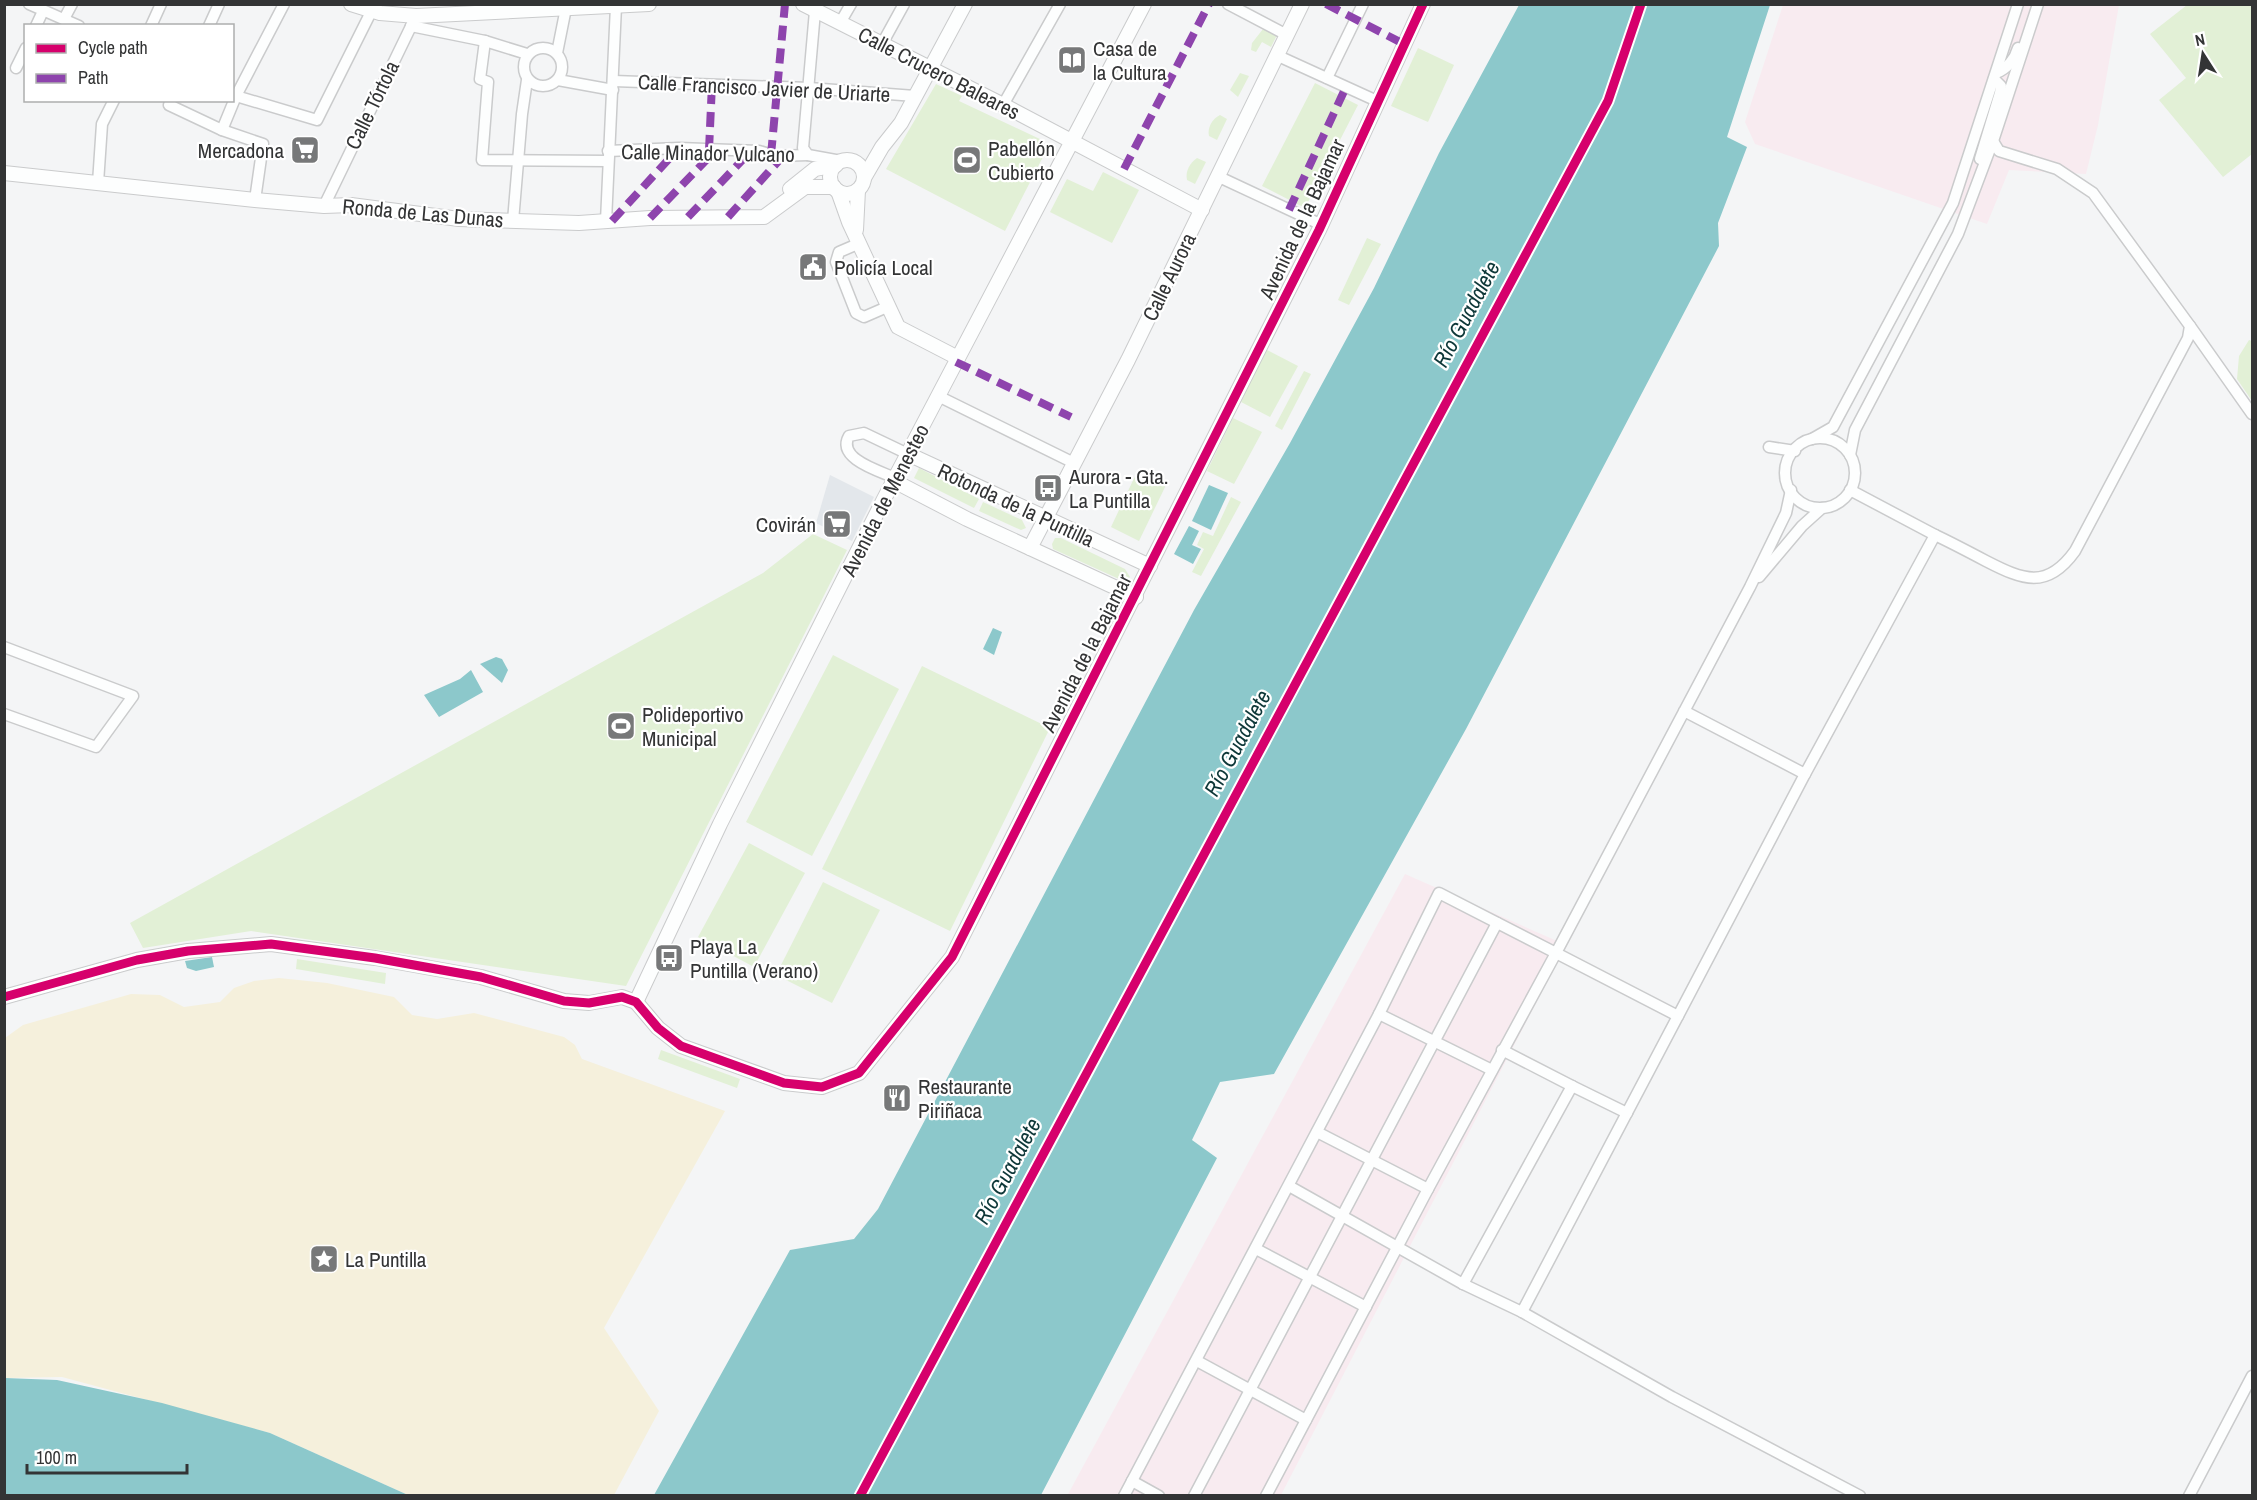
<svg xmlns="http://www.w3.org/2000/svg" width="2257" height="1500" font-family="'Archivo Narrow',sans-serif">
  <rect width="100%" height="100%" fill="#f4f5f6"/>
  <polygon fill="#e3e7eb" points="830,475 874,497 852,541 816,523"/>
  <g fill="#f8ebf0">
    <polygon points="1783,5 2119,5 2098,125 2086,174 2009,170 1987,224 1755,144 1745,122"/>
    <polygon points="1405,874 1566,945 1281,1495 1067,1496"/>
  </g>
  <g fill="#e2f0d6">
    <polygon points="2187,5 2252,5 2252,154 2223,177 2159,100 2186,78 2150,34"/>
    <polygon points="1263,29 1277,35 1271,47 1262,42 1256,52 1251,50 1252,43"/>
    <polygon points="1418,48 1454,65 1428,122 1391,106"/>
    <polygon points="1240,73 1249,76 1238,97 1230,90"/>
    <polygon points="1315,83 1358,105 1305,208 1262,186"/>
    <polygon points="936,84 962,96 959,101 1042,140 1041,148 1046,151 1005,231 886,169"/>
    <path d="M1220,115L1227,119L1217,140L1209,136C1207,128 1212,119 1220,115Z"/>
    <path d="M1197,158L1206,162L1195,184L1187,180C1185,171 1190,163 1197,158Z"/>
    <polygon points="1103,172 1139,190 1112,243 1050,212 1067,179 1093,191"/>
    <polygon points="1367,238 1381,244 1349,305 1338,300"/>
    <polygon points="2249,340 2252,341 2252,401 2237,379 2239,356"/>
    <polygon points="1265,349 1298,366 1270,417 1241,402"/>
    <polygon points="1304,371 1311,374 1282,430 1275,426"/>
    <polygon points="1233,418 1262,432 1234,484 1207,471"/>
    <polygon points="919,468 979,499 974,508 914,478"/>
    <polygon points="1137,472 1166,485 1139,541 1111,527"/>
    <polygon points="1231,497 1241,502 1201,576 1192,572 1204,549 1197,545 1203,532 1213,536"/>
    <polygon points="983,502 1022,520 1026,528 1021,530 979,511"/>
    <polygon points="813,534 847,550 626,986 251,931 143,948 130,923 763,573"/>
    <polygon points="1055,538 1061,538 1125,569 1130,577 1125,581 1119,579 1053,549 1052,544"/>
    <polygon points="833,655 899,689 812,856 746,822"/>
    <polygon points="922,666 1050,728 950,931 822,869"/>
    <polygon points="749,843 805,873 754,967 698,937"/>
    <polygon points="823,882 880,910 832,1003 776,975"/>
    <polygon points="297,959 386,973 385,984 296,969"/>
    <polygon points="661,1050 740,1079 737,1088 658,1059"/>
  </g>
  <polygon fill="#f5f0dc" points="279,978 327,983 394,997 412,1015 437,1019 474,1013 564,1037 575,1045 582,1059 725,1111 604,1328 659,1411 614,1495 408,1495 270,1433 62,1377 5,1378 5,1038 23,1025 131,994 160,995 184,1007 220,1002 234,988 254,981"/>
  <g fill="#8cc8cb">
    <polygon points="1519,5 1770,5 1727,137 1747,147 1718,223 1719,246 1466,729 1274,1074 1220,1082 1192,1140 1217,1158 1041,1495 654,1495 790,1250 854,1239 878,1209 1194,610 1290,443 1374,288 1439,153"/>
    <polygon points="1209,485 1228,493 1211,530 1192,521"/>
    <polygon points="1189,526 1199,531 1192,545 1201,549 1193,564 1174,554"/>
    <polygon points="993,628 1002,632 994,655 983,649"/>
    <polygon points="496,657 502,659 508,670 502,683 480,664"/>
    <polygon points="471,670 483,692 439,717 424,695 460,679"/>
    <polygon points="212,957 214,967 196,971 187,968 185,961"/>
    <polygon points="5,1378 57,1380 162,1403 270,1433 408,1495 5,1495"/>
  </g>
  <g fill="none" stroke-linecap="round" stroke-linejoin="round">
    <polyline stroke="#0d3738" stroke-width="1.5" stroke-dasharray="8 6" stroke-linecap="butt" points="860,1496 1608,101 1641,4"/>
    <g stroke="#cacbcc" stroke-width="13">
      <g id="minor">
        <polyline points="29,4 79,26"/>
        <polyline points="284,4 236,96 317,120 372,10"/>
        <polyline points="1228,4 1287,35"/>
        <polyline points="815,11 803,148 808,155 841,161"/>
        <polyline points="64,19 72,4"/>
        <polyline points="840,23 851,4"/>
        <polyline points="36,26 43,11"/>
        <polyline points="151,26 161,4"/>
        <polyline points="209,26 219,4"/>
        <polyline points="411,26 485,41 527,54"/>
        <polyline points="485,41 480,79 488,82 482,160 608,161"/>
        <polyline points="882,44 904,4"/>
        <circle cx="543" cy="67" r="19"/>
        <polyline points="557,53 566,8"/>
        <polyline points="1276,55 1377,101"/>
        <polyline points="16,68 26,48"/>
        <path d="M1996,73C2007,69 2015,59 2018,48"/>
        <polyline points="1327,78 1363,4"/>
        <polyline points="558,80 613,90"/>
        <polyline points="614,81 809,88 915,96"/>
        <polyline points="171,100 169,105 222,130 263,144 255,200"/>
        <polyline points="1003,105 1060,4"/>
        <polyline points="222,130 236,96"/>
        <polyline points="608,151 679,148 759,151 776,156 808,155"/>
        <polyline points="1980,159 2000,93 2001,86 1994,79"/>
        <polyline points="1217,176 1322,225"/>
        <polyline points="98,183 102,124 114,100"/>
        <polyline points="324,206 416,16"/>
        <polyline points="513,221 522,114 527,80"/>
        <polyline points="606,221 616,6"/>
        <polyline points="860,243 839,252 836,262 856,313 864,317 887,307"/>
        <polyline points="2190,326 2252,414"/>
        <polyline points="938,396 1074,463"/>
        <circle cx="1820" cy="473" r="35"/>
        <polyline points="1812,439 1833,427 1953,203 2018,4"/>
        <polyline points="1769,447 1795,451"/>
        <polyline points="1850,455 1855,430 1958,234 1993,141 2038,4"/>
        <path d="M895,478C880,471 836,459 849,436L864,433L908,454"/>
        <path d="M1935,535C1952,543 1969,552 1986,561C2023,580 2047,590 2075,551L2188,338L2190,326L2093,193L2057,169L1999,151L1993,141"/>
        <polyline points="1759,577 1802,526 1822,508"/>
        <polyline points="4,647 133,696 96,747 4,714"/>
        <polyline points="1684,711 1805,774 1678,1016 1556,953 1750,587 1786,513 1791,490"/>
        <polyline points="1805,774 1935,535 1850,490"/>
        <polyline points="1379,1014 1492,1070"/>
        <polyline points="1572,1086 1627,1113"/>
        <polyline points="1317,1132 1428,1189"/>
        <polyline points="1289,1186 1463,1284 1522,1312 1672,1397 1860,1496"/>
        <polyline points="1256,1249 1366,1307"/>
        <polyline points="1463,1284 1572,1086 1502,1050"/>
        <polyline points="1522,1312 1678,1016"/>
        <polyline points="1197,1361 1306,1420"/>
        <polyline points="1132,1481 1159,1496"/>
        <polyline points="1124,1496 1379,1014 1439,893 1556,953 1428,1189 1266,1496"/>
        <polyline points="1194,1496 1497,923"/>
        <polyline points="2189,1496 2252,1376"/>
      </g>
    </g>
    <g stroke="#cacbcc" stroke-width="16">
      <g id="tertiary">
        <polyline points="351,4 380,13 416,16 649,4"/>
        <polyline points="803,4 1003,105 1202,210"/>
        <circle cx="847" cy="177" r="17"/>
        <polyline points="4,173 255,200 324,206 351,205 459,219 579,223 650,218 764,217 805,187 834,187"/>
        <polyline points="864,178 882,147 901,123 965,4"/>
        <polyline points="790,189 815,169 836,165"/>
        <polyline points="838,191 849,222 898,327 958,358"/>
        <polyline points="856,230 858,190"/>
        <polyline points="908,454 1150,566"/>
        <polyline points="894,481 967,519 1136,597"/>
        <polyline points="1030,548 1128,360 1302,4"/>
        <polyline points="4,997 137,960 188,951 271,944 375,958 481,977 564,1001 589,1003 622,997 636,1002 658,1028 681,1046 784,1083 822,1087 859,1073 952,957 1319,230 1423,4"/>
        <polyline points="636,1002 720,824 884,499 1144,4"/>
      </g>
    </g>
    <use href="#minor" stroke="#fdfefe" stroke-width="10"/>
    <use href="#tertiary" stroke="#fdfefe" stroke-width="14"/>
    <g stroke="#8e44ad" stroke-width="8" stroke-dasharray="15 8" stroke-linecap="butt">
      <polyline points="1326,4 1404,44"/>
      <polyline points="709,150 712,84"/>
      <polyline points="771,155 785,4"/>
      <polyline points="1124,169 1209,4"/>
      <polyline points="1289,210 1346,87"/>
      <polyline points="688,217 751,151"/>
      <polyline points="728,217 783,156"/>
      <polyline points="650,218 716,150"/>
      <polyline points="612,221 679,148"/>
      <polyline points="956,362 1071,417"/>
    </g>
    <g stroke="#fff" stroke-width="13">
      <g id="cycleway">
        <polyline points="4,997 137,960 188,951 271,944 375,958 481,977 564,1001 589,1003 622,997 636,1002 658,1028 681,1046 784,1083 822,1087 859,1073 952,957 1319,230 1423,4"/>
        <polyline points="860,1496 1608,101 1641,4"/>
      </g>
    </g>
    <use href="#cycleway" stroke="#d6006c" stroke-width="9"/>
  </g>
  <defs>
    <g id="library-square" transform="scale(1.5)"><rect x="-9" y="-9" width="18" height="18" rx="4" fill="#777879" stroke="#fff"/><path d="M-6-4Q-3-5.5-.7-3.5V5Q-3 3-6 4ZM6-4Q3-5.5 .7-3.5V5Q3 3 6 4Z" fill="#fff"/></g>
    <g id="supermarket-square" transform="scale(1.5)"><rect x="-9" y="-9" width="18" height="18" rx="4" fill="#777879" stroke="#fff"/><path d="M-6-5.5h2.5l.6 2H6L4.5 2H-2.5L-4.4-4H-6ZM-1.5 3.2a1.3 1.3 0 1 0 .1 0ZM3 3.2a1.3 1.3 0 1 0 .1 0Z" fill="#fff"/></g>
    <g id="stadium-square" transform="scale(1.5)"><rect x="-9" y="-9" width="18" height="18" rx="4" fill="#777879" stroke="#fff"/><path d="M0-5a6.5 5 0 1 0 0 10a6.5 5 0 1 0 0-10ZM-3.5-1.8h7v3.6h-7Z" fill="#fff"/></g>
    <g id="civic-square" transform="scale(1.5)"><rect x="-9" y="-9" width="18" height="18" rx="4" fill="#777879" stroke="#fff"/><path d="M-.6-6.5H3V-4.5H.6V-3L4-1V1h2V6H-6V1h2V-1L-.6-3ZM-1.2 2.5V6h2.4V2.5Z" fill="#fff"/></g>
    <g id="bus-square" transform="scale(1.5)"><rect x="-9" y="-9" width="18" height="18" rx="4" fill="#777879" stroke="#fff"/><path d="M-5-6H5V4H4V6H2V4H-2V6H-4V4H-5ZM-3.5-4V0h7V-4ZM-3.5 1.2v1.5H-2V1.2ZM2 1.2v1.5H3.5V1.2Z" fill="#fff"/></g>
    <g id="restaurant-square" transform="scale(1.5)"><rect x="-9" y="-9" width="18" height="18" rx="4" fill="#777879" stroke="#fff"/><path d="M-5-6h1v4h1v-4h1v4h1v-4h1v5L-1.5 .5V6h-2V.5L-5-1ZM5-6V6H3V1.5H1.5Q1.5-4 5-6Z" fill="#fff"/></g>
    <g id="sight-square" transform="scale(1.5)"><rect x="-9" y="-9" width="18" height="18" rx="4" fill="#777879" stroke="#fff"/><path d="M0-6L1.8-2.2L6-1.7L2.9 1.2L3.7 5.4L0 3.3L-3.7 5.4L-2.9 1.2L-6-1.7L-1.8-2.2Z" fill="#fff"/></g>
  </defs>
  <g fill-rule="evenodd">
    <use href="#library-square" x="1072" y="60"/>
    <use href="#supermarket-square" x="305" y="150"/>
    <use href="#stadium-square" x="967" y="160"/>
    <use href="#civic-square" x="813" y="267"/>
    <use href="#bus-square" x="1048" y="488"/>
    <use href="#supermarket-square" x="837" y="524"/>
    <use href="#stadium-square" x="621" y="726"/>
    <use href="#bus-square" x="669" y="958"/>
    <use href="#restaurant-square" x="897" y="1098"/>
    <use href="#sight-square" x="324" y="1259"/>
  </g>
  <g text-anchor="middle" dominant-baseline="central" stroke-width="4.5" stroke-linejoin="round" paint-order="stroke">
    <g font-size="21" fill="#333435" stroke="#fff" text-anchor="start">
      <text x="1093" y="48">Casa de<tspan x="1093" dy="24">la Cultura</tspan></text>
      <text x="988" y="148">Pabellón<tspan x="988" dy="24">Cubierto</tspan></text>
      <text x="284" y="150" text-anchor="end">Mercadona</text>
      <text x="834" y="267">Policía Local</text>
      <text x="1069" y="476">Aurora - Gta.<tspan x="1069" dy="24">La Puntilla</tspan></text>
      <text x="816" y="524" text-anchor="end">Covirán</text>
      <text x="642" y="714">Polideportivo<tspan x="642" dy="24">Municipal</tspan></text>
      <text x="690" y="946">Playa La<tspan x="690" dy="24">Puntilla (Verano)</tspan></text>
      <text x="918" y="1086">Restaurante<tspan x="918" dy="24">Piriñaca</tspan></text>
      <text x="345" y="1259">La Puntilla</text>
    </g>
    <g font-size="21" fill="#333435" stroke="#fff">
      <text transform="translate(939 73) rotate(27)">Calle Crucero Baleares</text>
      <text transform="translate(764 88) rotate(3)">Calle Francisco Javier de Uriarte</text>
      <text transform="translate(372 105) rotate(-64)">Calle Tórtola</text>
      <text transform="translate(708 153) rotate(1)">Calle Minador Vulcano</text>
      <text transform="translate(423 213) rotate(5)">Ronda de Las Dunas</text>
      <text transform="translate(1302 219) rotate(-65)">Avenida de la Bajamar</text>
      <text transform="translate(1169 277) rotate(-64)">Calle Aurora</text>
      <text transform="translate(885 500) rotate(-63)">Avenida de Menesteo</text>
      <text transform="translate(1016 505) rotate(25)">Rotonda de la Puntilla</text>
      <text transform="translate(1086 653) rotate(-63)">Avenida de la Bajamar</text>
    </g>
    <g font-size="22" font-style="italic" fill="#0d3738" stroke="#fff">
      <text transform="translate(1466 314) rotate(-62)">Río Guadalete</text>
      <text transform="translate(1237 743) rotate(-62)">Río Guadalete</text>
      <text transform="translate(1007 1171) rotate(-62)">Río Guadalete</text>
    </g>
  </g>
  <rect width="2257" height="1500" fill="none" stroke="#333435" stroke-width="12"/>
  <rect x="24" y="24" width="210" height="78" fill="#ffffff" stroke="#adaeae" stroke-width="1.5"/>
  <rect x="36" y="44" width="30" height="9" fill="#d6006c" stroke="#adaeae" stroke-width="1.5"/>
  <text x="78" y="54" font-size="18" fill="#333435">Cycle path</text>
  <rect x="36" y="74" width="30" height="9" fill="#8e44ad" stroke="#adaeae" stroke-width="1.5"/>
  <text x="78" y="84" font-size="18" fill="#333435">Path</text>
  <g transform="translate(2203 54) rotate(348)" stroke="#ffffff" stroke-width="4.5" paint-order="stroke">
  <path d="M0-4.5L10 22L0 15L-10 22Z" fill="#333435"/>
  <text y="-9" font-size="16" font-weight="bold" text-anchor="middle" fill="#333435">N</text>
  </g>
  <path d="M27 1464v9h160v-9" fill="none" stroke="#333435" stroke-width="3"/>
  <text x="36" y="1464" font-size="18" fill="#333435" stroke="#ffffff" stroke-width="4.5" paint-order="stroke">100 m</text>
</svg>
